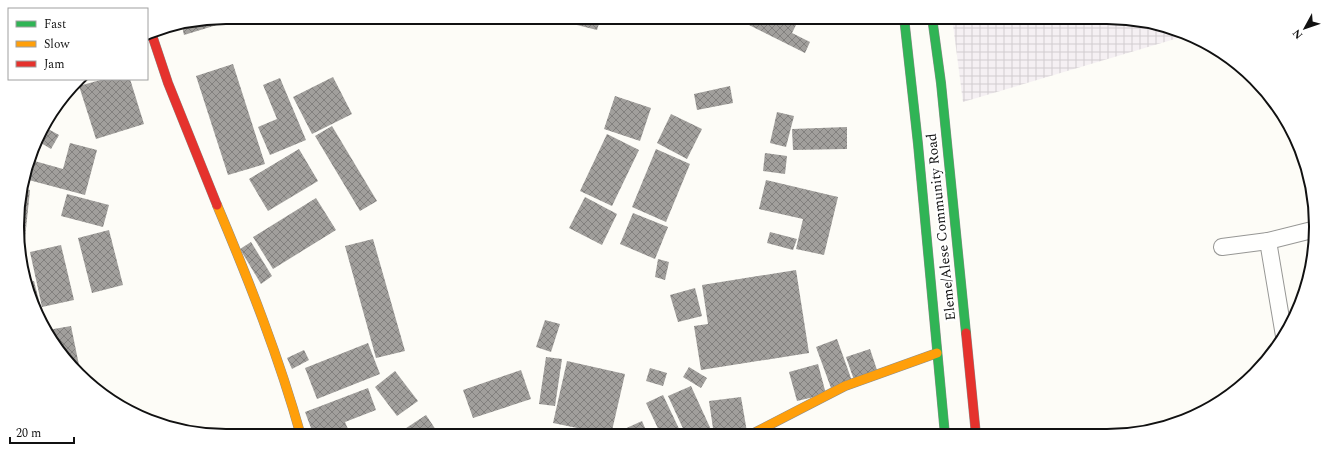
<svg xmlns="http://www.w3.org/2000/svg" width="1333" height="453" font-family="Spectral,serif">
  <defs>
    <pattern id="industrial-grid" width="8" height="8" patternUnits="userSpaceOnUse"><rect width="8" height="8" fill="#f5f0f3"/><path d="M0 4h8M4 0v8" fill="none" stroke="#d1cdcf"/></pattern>
    <pattern id="building-cross-hatch" width="8" height="8" patternUnits="userSpaceOnUse"><rect width="8" height="8" fill="#a19f9c"/><path d="M0 0l8 8M0 8l8-8" fill="none" stroke="#82807e"/></pattern>
  </defs>
  <rect width="100%" height="100%" fill="#fdfcf7"/>
  <polygon fill="url(#industrial-grid)" points="952,17 1107,17 1161,24 1185,36 963,102"/>
  <g fill="url(#building-cross-hatch)">
    <polygon points="227,17 243,17 184,35 182,26"/>
    <polygon points="575,17 601,17 597,30 573,24"/>
    <polygon points="733,17 779,17 796,25 792,33 810,42 805,53"/>
    <polygon points="233,64 265,164 228,175 196,76"/>
    <polygon points="333,77 352,114 312,134 293,97"/>
    <polygon points="280,78 306,140 270,155 258,127 277,119 263,85"/>
    <polygon points="104,79 130,79 144,124 96,139 79,86"/>
    <polygon points="730,86 733,103 697,110 694,94"/>
    <polygon points="615,96 651,108 640,141 604,129"/>
    <polygon points="777,112 794,116 786,147 770,143"/>
    <polygon points="671,114 702,129 687,159 657,143"/>
    <polygon points="332,126 377,201 360,211 315,136"/>
    <polygon points="847,127 847,149 793,150 792,129"/>
    <polygon points="48,129 59,135 51,149 41,143"/>
    <polygon points="607,134 639,150 612,206 580,191"/>
    <polygon points="70,143 97,150 85,195 25,179 31,160 63,169"/>
    <polygon points="299,149 318,181 268,211 249,179"/>
    <polygon points="656,149 690,164 666,222 632,207"/>
    <polygon points="765,153 787,156 785,174 763,171"/>
    <polygon points="766,180 838,197 824,255 796,249 803,219 759,209"/>
    <polygon points="22,189 30,190 23,258 19,199"/>
    <polygon points="67,194 109,205 103,227 61,216"/>
    <polygon points="585,197 617,214 602,245 569,228"/>
    <polygon points="316,198 336,230 273,269 253,237"/>
    <polygon points="633,213 668,227 655,259 620,244"/>
    <polygon points="109,230 123,285 92,293 78,238"/>
    <polygon points="770,232 797,239 793,250 767,243"/>
    <polygon points="373,239 405,351 376,358 345,246"/>
    <polygon points="251,242 272,276 261,284 240,249"/>
    <polygon points="61,245 74,300 42,307 30,252"/>
    <polygon points="658,259 669,262 665,280 655,277"/>
    <polygon points="796,270 809,353 701,370 694,326 708,324 702,285"/>
    <polygon points="34,281 43,316 40,316 25,284"/>
    <polygon points="695,288 702,316 678,322 670,295"/>
    <polygon points="545,320 560,324 551,352 536,347"/>
    <polygon points="71,326 80,370 52,343 48,330"/>
    <polygon points="837,339 852,381 831,388 816,347"/>
    <polygon points="368,343 380,374 317,399 305,368"/>
    <polygon points="870,349 878,373 854,380 846,357"/>
    <polygon points="304,350 309,360 292,369 287,358"/>
    <polygon points="546,357 562,359 555,406 539,404"/>
    <polygon points="567,361 625,374 611,435 553,423"/>
    <polygon points="818,364 826,394 797,401 789,372"/>
    <polygon points="689,367 707,378 701,388 683,377"/>
    <polygon points="650,368 667,373 663,386 646,381"/>
    <polygon points="521,370 531,399 473,418 463,390"/>
    <polygon points="395,371 418,401 397,416 375,387"/>
    <polygon points="691,386 713,434 712,435 686,435 668,396"/>
    <polygon points="368,388 376,410 345,422 351,436 314,436 305,412"/>
    <polygon points="663,395 682,435 661,435 646,403"/>
    <polygon points="741,397 747,432 714,435 709,401"/>
    <polygon points="426,415 440,436 394,436"/>
    <polygon points="642,421 648,435 622,435 620,431"/>
  </g>
  <g fill="none" stroke-linecap="round" stroke-linejoin="round">
    <g stroke="#979795" stroke-width="18">
      <g id="street">
        <polyline points="1268,241 1284,336"/>
        <polyline points="1222,247 1268,241 1312,230"/>
      </g>
    </g>
    <g stroke="#8e8d8b" stroke-width="10">
      <g id="fast">
        <polyline points="904,17 918,144 945,435"/>
        <polyline points="932,17 941,83 966,333"/>
      </g>
    </g>
    <g stroke="#8e8d8b" stroke-width="10">
      <g id="slow">
        <path d="M217,205C249,281 279,357 301,436"/>
        <polyline points="750,435 845,386 937,353"/>
      </g>
    </g>
    <g stroke="#8e8d8b" stroke-width="10">
      <g id="jam">
        <polyline points="151,32 168,83 217,205"/>
        <polyline points="966,333 976,435"/>
      </g>
    </g>
    <use href="#street" stroke="#fffffe" stroke-width="16"/>
    <use href="#fast" stroke="#30b455" stroke-width="9"/>
    <use href="#slow" stroke="#ff9f0a" stroke-width="9"/>
    <use href="#jam" stroke="#e5322d" stroke-width="9"/>
  </g>
  <g text-anchor="middle" dominant-baseline="central" stroke-width="4" stroke-linejoin="round" paint-order="stroke">
    <g font-size="14" fill="#111" stroke="#fff">
      <text transform="translate(941 227) rotate(-96)">Eleme/Alese Community Road</text>
    </g>
  </g>
  <path d="M0 0H1333V453H0ZM226 24H1107A202 202 0 0 1 1309 226V227A202 202 0 0 1 1107 429H226A202 202 0 0 1 24 227V226A202 202 0 0 1 226 24Z" fill="#fff" fill-rule="evenodd"/>
  <path fill="none" stroke="#111" stroke-width="2" d="M226 24H1107A202 202 0 0 1 1309 226V227A202 202 0 0 1 1107 429H226A202 202 0 0 1 24 227V226A202 202 0 0 1 226 24Z"/>
  <rect x="8" y="8" width="140" height="72" fill="#ffffff" stroke="#a0a0a0"/>
  <rect x="16" y="21" width="20" height="6" fill="#30b455" stroke="#a0a0a0"/>
  <text x="44" y="28" font-size="12" fill="#111111">Fast</text>
  <rect x="16" y="41" width="20" height="6" fill="#ff9f0a" stroke="#a0a0a0"/>
  <text x="44" y="48" font-size="12" fill="#111111">Slow</text>
  <rect x="16" y="61" width="20" height="6" fill="#e5322d" stroke="#a0a0a0"/>
  <text x="44" y="68" font-size="12" fill="#111111">Jam</text>
  <g transform="translate(1305 28) rotate(230)" stroke="#ffffff" stroke-width="3" paint-order="stroke">
  <path d="M0-3L7 15L0 10L-7 15Z" fill="#111111"/>
  <text y="-6" font-size="11" font-weight="bold" text-anchor="middle" fill="#111111">N</text>
  </g>
  <path d="M10 437v6h64v-6" fill="none" stroke="#111111" stroke-width="2"/>
  <text x="16" y="437" font-size="12" fill="#111111" stroke="#ffffff" stroke-width="3" paint-order="stroke">20 m</text>
</svg>
